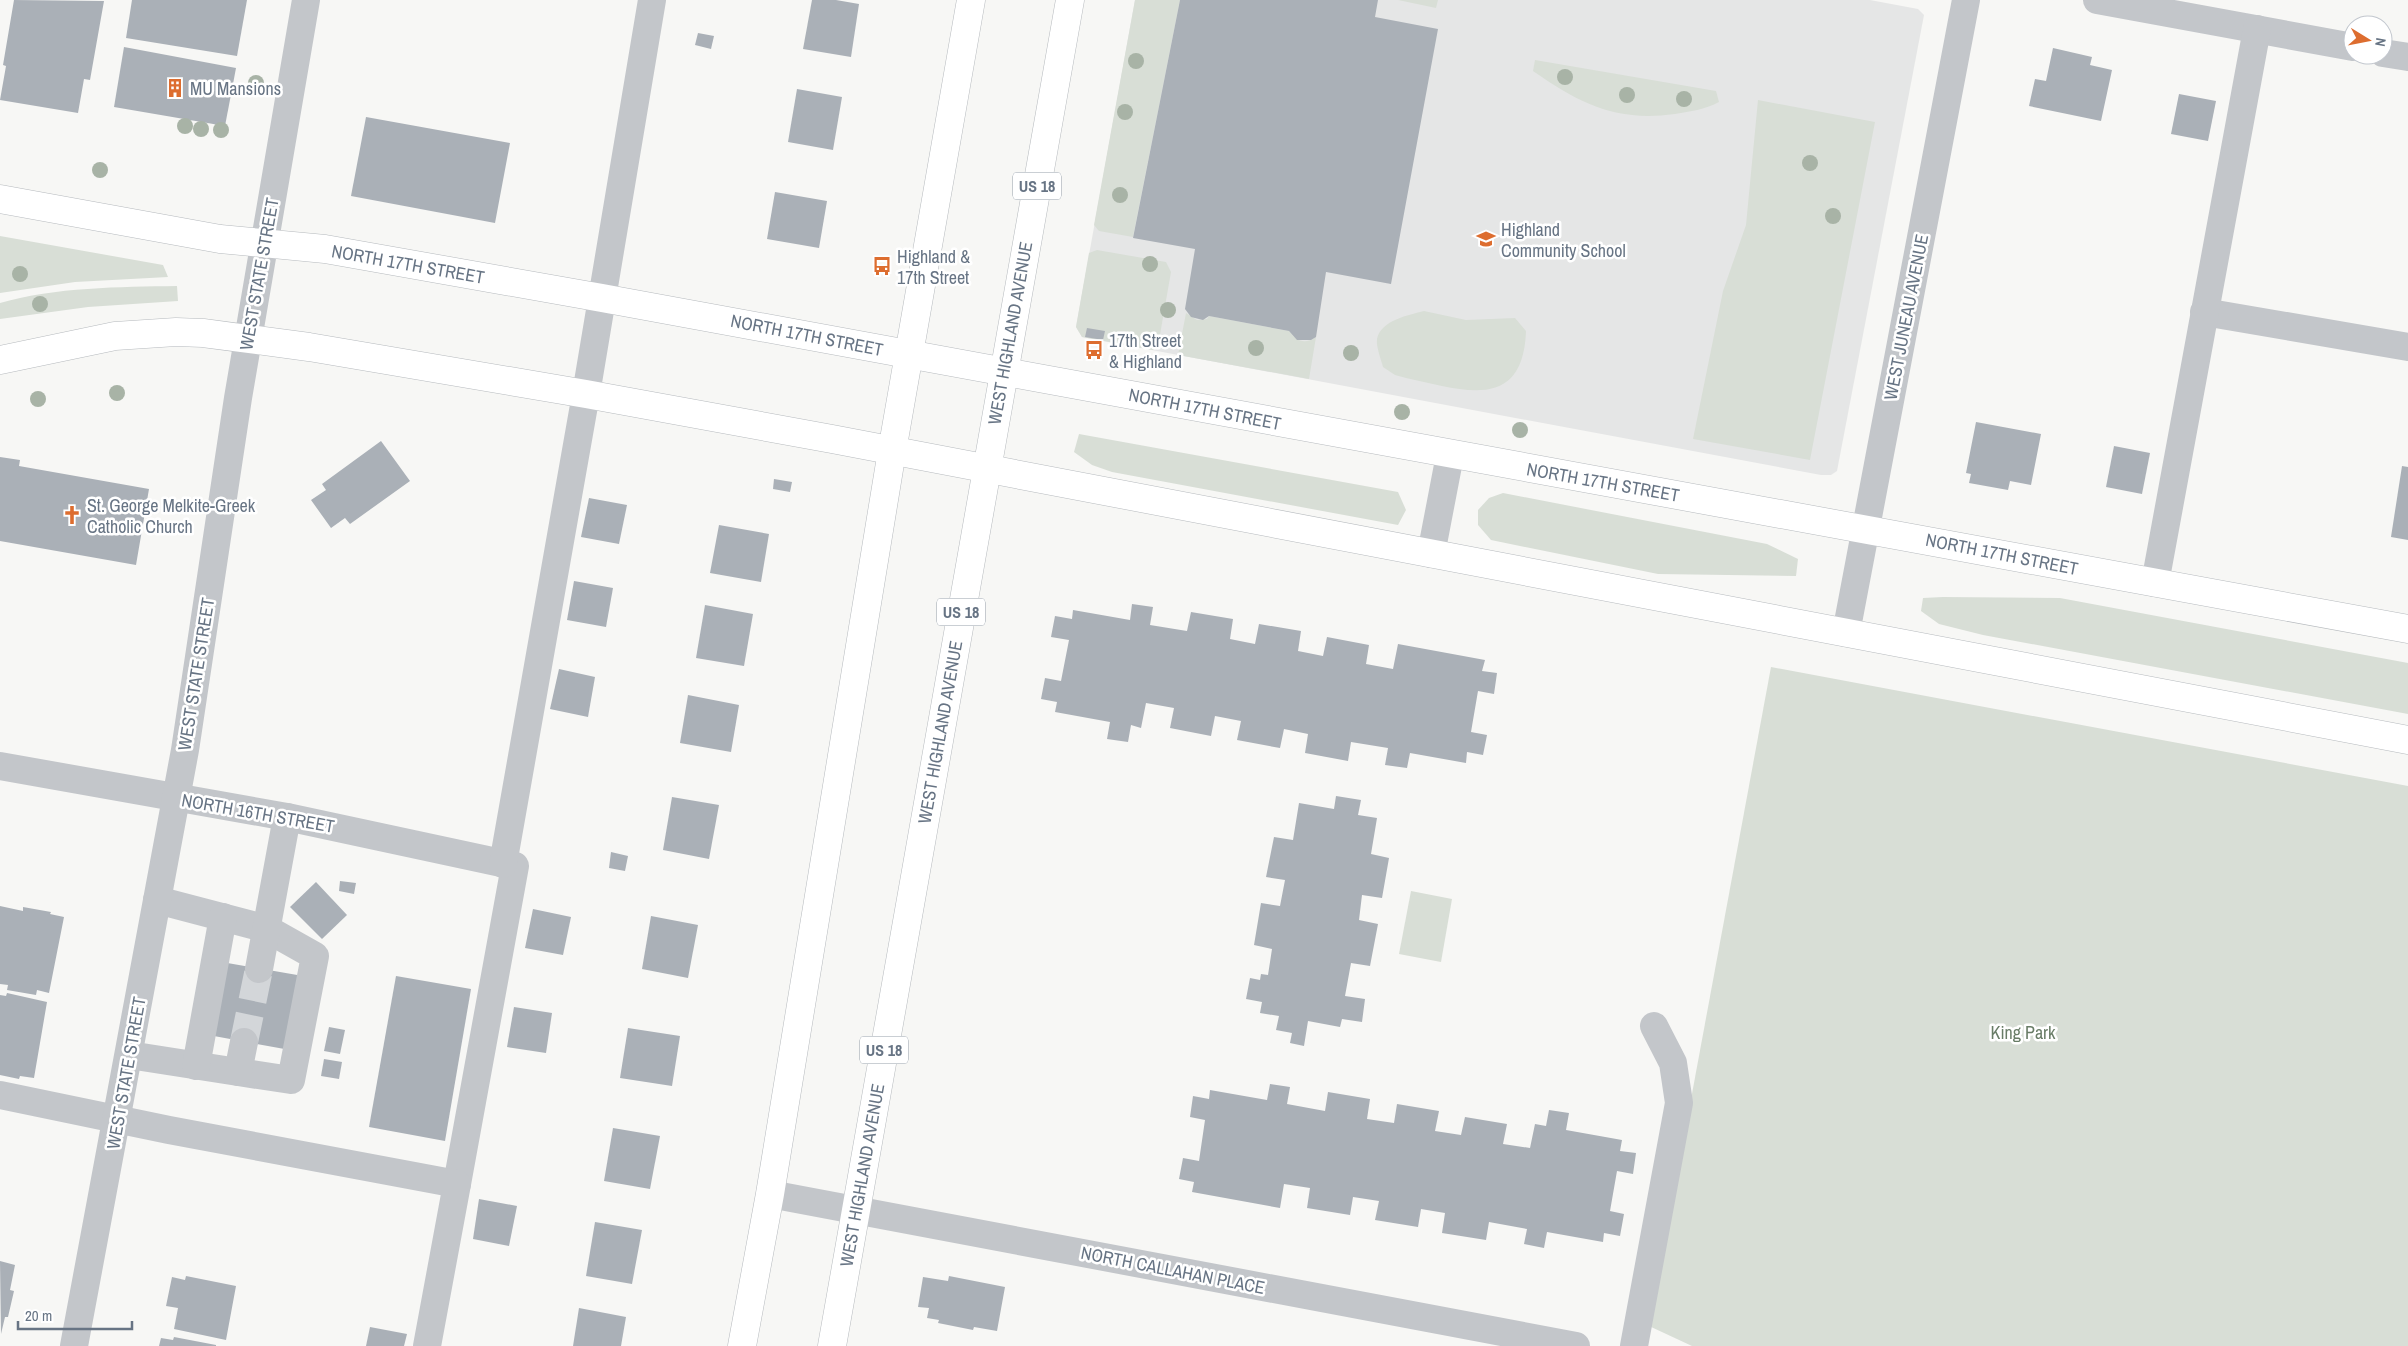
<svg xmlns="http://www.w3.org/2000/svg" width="2408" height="1346" font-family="'Archivo Narrow',sans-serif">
  <rect width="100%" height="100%" fill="#f7f7f5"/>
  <polygon fill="#e5e6e6" points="1135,0 1870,0 1918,9 1924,15 1837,471 1831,475 1821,475 1082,337 1076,327"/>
  <g fill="#d8ded6">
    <polygon points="1135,0 1180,0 1133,237 1099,231 1094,225"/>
    <polygon points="1398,0 1438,0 1436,8"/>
    <path d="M1535,60L1716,91L1719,102C1704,110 1691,111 1675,114C1615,122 1581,104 1533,71Z"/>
    <polygon points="1758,100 1875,122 1810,460 1693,439 1723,291 1746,225"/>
    <polygon points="0,236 163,265 168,277 75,282 0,293"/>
    <polygon points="1097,250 1166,262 1171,272 1158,346 1153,350 1082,337 1076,327 1089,253"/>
    <path d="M177,286L178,301L88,307L0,319V303C56,287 119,287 177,286Z"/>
    <path d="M1424,311L1466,320L1515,318L1526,331C1523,414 1460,389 1406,378L1395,375L1383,367C1381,359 1376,347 1377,339C1381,320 1409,315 1424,311Z"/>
    <path d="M1186,313L1197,320L1207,319L1209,316L1289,331C1297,341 1304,345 1316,337L1309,379L1178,355Z"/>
    <polygon points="1079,434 1398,492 1406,510 1398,525 1112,472 1092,465 1074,452"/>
    <polygon points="1503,493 1767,544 1798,559 1796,576 1658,574 1491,540 1478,525 1478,510 1489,498"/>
    <polygon points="1943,597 2060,598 2408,663 2408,714 1983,635 1939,624 1921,611 1923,598"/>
    <polygon points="1771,667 2408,786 2408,1346 1692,1346 1649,1326"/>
    <polygon points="1411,891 1452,899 1441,962 1399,954"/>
  </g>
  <g fill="#aab0b7">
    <polygon points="14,0 104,1 90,80 84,79 78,113 0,100 6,66 3,65"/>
    <polygon points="132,0 247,0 237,56 126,38"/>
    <polygon points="812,0 836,0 859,4 851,57 803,49"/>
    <polygon points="1180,0 1378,0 1375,17 1438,29 1391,284 1326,272 1316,337 1311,340 1297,340 1289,331 1209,316 1203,320 1191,317 1185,309 1195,249 1133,238"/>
    <polygon points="698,33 714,36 711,49 695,45"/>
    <polygon points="124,47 236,68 225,126 114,107"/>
    <polygon points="2053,48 2092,57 2090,65 2112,70 2101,121 2029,106 2035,79 2046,81"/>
    <polygon points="797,89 842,97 833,150 788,142"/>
    <polygon points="2179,94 2216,101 2208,141 2171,134"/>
    <polygon points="366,117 510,143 495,223 351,196"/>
    <polygon points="775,192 827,201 819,248 767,239"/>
    <polygon points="1087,328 1105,331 1103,340 1085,337"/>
    <polygon points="1976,422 2041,434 2031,485 2010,481 2008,490 1969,483 1971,474 1966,473"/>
    <polygon points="381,441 410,481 350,524 345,518 331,528 311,500 326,490 322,484"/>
    <polygon points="2114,446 2150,453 2142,494 2106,487"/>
    <polygon points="0,457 20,460 19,466 149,489 136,565 0,541"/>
    <polygon points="2402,466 2408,467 2408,540 2391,537"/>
    <polygon points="774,479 792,482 790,492 773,489"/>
    <polygon points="589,498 627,505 619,544 581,537"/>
    <polygon points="719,525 769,534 761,582 710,573"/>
    <polygon points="574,581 613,588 606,627 567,620"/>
    <polygon points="1132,604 1153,607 1150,625 1187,631 1191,612 1233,619 1230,639 1255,644 1259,624 1301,631 1298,651 1323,656 1327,637 1369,645 1366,664 1393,669 1398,644 1485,660 1482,671 1497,673 1494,694 1478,691 1471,732 1487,735 1483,755 1467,752 1466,763 1410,753 1407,768 1385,765 1388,748 1351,742 1348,761 1305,753 1308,734 1284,729 1280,748 1237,740 1241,721 1215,716 1211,736 1170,728 1174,708 1146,703 1141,728 1131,725 1128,742 1107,739 1110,722 1055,712 1057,702 1041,699 1045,678 1061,681 1069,640 1051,637 1055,616 1072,619 1073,610 1130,620"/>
    <polygon points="705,605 753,614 744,666 696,658"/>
    <polygon points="559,669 595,677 588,717 550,709"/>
    <polygon points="688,695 739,705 731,752 680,743"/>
    <polygon points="1336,796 1361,800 1358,815 1377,818 1371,854 1389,858 1382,898 1362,895 1359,920 1378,924 1370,966 1351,963 1345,996 1365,999 1362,1022 1342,1019 1340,1027 1308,1021 1304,1046 1290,1043 1292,1033 1276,1030 1279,1016 1260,1013 1262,1002 1246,999 1250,978 1260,980 1261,974 1268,975 1272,949 1254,945 1261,903 1280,906 1285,880 1266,877 1274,837 1293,840 1299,803 1334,809"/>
    <polygon points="672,797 719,805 709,859 663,850"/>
    <polygon points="611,852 628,856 625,871 609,868"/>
    <polygon points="340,881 356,883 354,894 339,891"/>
    <polygon points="316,882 347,915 322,939 290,907"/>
    <polygon points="0,906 23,911 23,907 51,912 50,914 64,917 49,993 37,990 36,995 7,990 8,985 0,984"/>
    <polygon points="533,909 571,917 563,955 525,948"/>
    <polygon points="651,916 698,925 688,978 642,969"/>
    <polygon points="216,961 303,976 290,1050 203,1034"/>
    <polygon points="396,976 471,989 445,1141 369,1127"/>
    <polygon points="7,993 47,1002 34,1078 20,1076 19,1079 0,1075 0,995 6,996"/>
    <polygon points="514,1007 552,1013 546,1053 507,1047"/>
    <polygon points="329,1027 345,1030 340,1054 324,1051"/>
    <polygon points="628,1028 680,1036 672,1086 620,1078"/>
    <polygon points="324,1059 342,1062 339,1079 321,1076"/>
    <polygon points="1270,1084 1290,1087 1287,1104 1325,1111 1328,1092 1370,1099 1367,1119 1394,1123 1397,1104 1439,1111 1435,1131 1461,1135 1465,1117 1507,1124 1503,1144 1530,1148 1535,1124 1546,1126 1549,1110 1569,1113 1566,1130 1622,1140 1620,1151 1636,1153 1633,1174 1617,1171 1610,1211 1624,1214 1620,1236 1604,1233 1603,1242 1547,1232 1544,1248 1524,1244 1527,1229 1489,1222 1486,1240 1442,1233 1445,1213 1421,1209 1418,1227 1375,1220 1379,1201 1353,1197 1350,1215 1307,1208 1310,1188 1284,1184 1280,1208 1192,1192 1194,1182 1179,1179 1183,1158 1199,1161 1205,1120 1190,1117 1193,1096 1209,1099 1210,1090 1267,1100"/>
    <polygon points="613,1128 660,1136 650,1189 604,1181"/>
    <polygon points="479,1199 517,1206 509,1246 473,1239"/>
    <polygon points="595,1222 642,1230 632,1284 586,1276"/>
    <polygon points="0,1261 15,1265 10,1290 14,1291 8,1317 5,1317 1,1334"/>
    <polygon points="186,1276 236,1286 226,1340 174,1329 178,1308 166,1306 172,1277 185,1280"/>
    <polygon points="949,1276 1005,1287 997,1331 974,1327 973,1330 938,1323 939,1320 927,1318 929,1308 918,1307 923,1277 948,1281"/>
    <polygon points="579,1308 626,1317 621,1346 573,1346"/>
    <polygon points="370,1327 407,1334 404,1346 366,1346"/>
    <polygon points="174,1337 216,1345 216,1346 159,1346 161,1338 173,1340"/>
  </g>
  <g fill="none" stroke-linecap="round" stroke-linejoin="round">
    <polyline stroke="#d3d6d9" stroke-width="28" stroke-dasharray="28 14" stroke-linecap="butt" points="244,1042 259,969"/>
    <g stroke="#b6babe" stroke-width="29">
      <g id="major">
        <polyline points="0,199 220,239 325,249 602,298 2408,629"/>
        <polyline points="0,360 115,336 176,332 203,333 309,347 586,394 832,439 2408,740"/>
        <polyline points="742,1346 770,1194 892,451 971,0"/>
        <polyline points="832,1346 1070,0"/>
      </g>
    </g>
    <g stroke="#c3c6ca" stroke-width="28">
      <polyline points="2097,0 2353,47"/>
      <polyline points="2383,53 2408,57"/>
      <polyline points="2204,312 2408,347"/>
      <polyline points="1431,554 1450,455"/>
      <polyline points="2155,583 2257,29"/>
      <polyline points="1846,633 1966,0"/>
      <polyline points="0,766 287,817 515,866 457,1184"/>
      <polyline points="503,864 586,394 652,0"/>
      <polyline points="157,900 267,929 315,956 291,1080 238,1072"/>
      <polyline points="259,969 287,817"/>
      <polyline points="129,1055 238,1072 244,1042"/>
      <polyline points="196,1066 223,917"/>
      <polyline points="0,1095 169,1130 457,1184 427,1346"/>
      <polyline points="770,1194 1576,1346"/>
      <polyline points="74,1346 185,750 238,398 306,0"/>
      <polyline points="1634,1346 1679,1103 1673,1063 1654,1026"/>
    </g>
    <use href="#major" stroke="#fff" stroke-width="28"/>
  </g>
  <g fill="#a8b3a6">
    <circle cx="1136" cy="61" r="8"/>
    <circle cx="1565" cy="77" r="8"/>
    <circle cx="256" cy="83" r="8"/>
    <circle cx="1627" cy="95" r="8"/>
    <circle cx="1684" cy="99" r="8"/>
    <circle cx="1125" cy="112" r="8"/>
    <circle cx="185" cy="126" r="8"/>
    <circle cx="201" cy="129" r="8"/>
    <circle cx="221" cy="130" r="8"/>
    <circle cx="1810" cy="163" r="8"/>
    <circle cx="100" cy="170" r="8"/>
    <circle cx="1120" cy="195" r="8"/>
    <circle cx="1833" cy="216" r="8"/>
    <circle cx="1150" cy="264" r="8"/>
    <circle cx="20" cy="274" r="8"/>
    <circle cx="40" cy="304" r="8"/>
    <circle cx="1168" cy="310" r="8"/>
    <circle cx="1256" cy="348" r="8"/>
    <circle cx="1351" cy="353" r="8"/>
    <circle cx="117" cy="393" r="8"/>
    <circle cx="38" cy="399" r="8"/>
    <circle cx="1402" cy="412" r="8"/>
    <circle cx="1520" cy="430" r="8"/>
  </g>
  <defs>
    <g id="building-bare" transform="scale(1.5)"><path d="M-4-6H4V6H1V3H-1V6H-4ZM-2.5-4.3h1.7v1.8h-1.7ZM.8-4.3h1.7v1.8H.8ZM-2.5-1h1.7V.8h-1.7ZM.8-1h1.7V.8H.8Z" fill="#dd6d2f" stroke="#fff" stroke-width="2.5" paint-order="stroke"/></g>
    <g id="school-bare" transform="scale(1.5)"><path d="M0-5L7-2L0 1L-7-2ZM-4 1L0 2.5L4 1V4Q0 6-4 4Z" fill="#dd6d2f" stroke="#fff" stroke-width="2.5" paint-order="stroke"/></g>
    <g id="bus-bare" transform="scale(1.5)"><path d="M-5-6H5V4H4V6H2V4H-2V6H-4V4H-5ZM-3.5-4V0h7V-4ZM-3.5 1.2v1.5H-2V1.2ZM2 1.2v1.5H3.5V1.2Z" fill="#dd6d2f" stroke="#fff" stroke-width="2.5" paint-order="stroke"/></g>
    <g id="church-bare" transform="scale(1.5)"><path d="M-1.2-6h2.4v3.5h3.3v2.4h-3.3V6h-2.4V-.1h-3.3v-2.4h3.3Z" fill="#dd6d2f" stroke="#fff" stroke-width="2.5" paint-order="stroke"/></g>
  </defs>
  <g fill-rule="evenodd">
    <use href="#building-bare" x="175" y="88"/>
    <use href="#school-bare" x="1486" y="239"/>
    <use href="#bus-bare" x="882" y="266"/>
    <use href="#bus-bare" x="1094" y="350"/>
    <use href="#church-bare" x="72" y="515"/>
  </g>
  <g text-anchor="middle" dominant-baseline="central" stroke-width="5" stroke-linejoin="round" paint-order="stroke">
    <g fill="#fff" stroke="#959ea9" stroke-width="1">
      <rect x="1013" y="172.5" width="48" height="27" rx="4"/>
      <rect x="937" y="598.5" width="48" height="27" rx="4"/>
      <rect x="860" y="1036.5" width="48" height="27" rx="4"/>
    </g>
    <g font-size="16" font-weight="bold" fill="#677484">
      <text x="1037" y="186">US 18</text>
      <text x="961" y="612">US 18</text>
      <text x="884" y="1050">US 18</text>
    </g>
    <g font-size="18" fill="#677484" stroke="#fff" text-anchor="start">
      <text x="190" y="88">MU Mansions</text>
      <text x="1501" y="229">Highland<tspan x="1501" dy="21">Community School</tspan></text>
      <text x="897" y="256">Highland &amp;<tspan x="897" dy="21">17th Street</tspan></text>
      <text x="1109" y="340">17th Street<tspan x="1109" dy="21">&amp; Highland</tspan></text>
      <text x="87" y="505">St. George Melkite-Greek<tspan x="87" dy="21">Catholic Church</tspan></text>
    </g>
    <g font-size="18" fill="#677484" stroke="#fff">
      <text transform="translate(408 264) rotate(10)">NORTH 17TH STREET</text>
      <text transform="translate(259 274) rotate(-80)">WEST STATE STREET</text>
      <text transform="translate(1906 317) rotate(-79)">WEST JUNEAU AVENUE</text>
      <text transform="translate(1010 333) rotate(-80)">WEST HIGHLAND AVENUE</text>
      <text transform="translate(807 335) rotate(11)">NORTH 17TH STREET</text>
      <text transform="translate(1205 409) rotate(11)">NORTH 17TH STREET</text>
      <text transform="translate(1603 482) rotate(10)">NORTH 17TH STREET</text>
      <text transform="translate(2002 554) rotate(11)">NORTH 17TH STREET</text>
      <text transform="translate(196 674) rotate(-81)">WEST STATE STREET</text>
      <text transform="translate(940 732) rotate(-80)">WEST HIGHLAND AVENUE</text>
      <text transform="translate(258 813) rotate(10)">NORTH 16TH STREET</text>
      <text transform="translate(126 1073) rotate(-80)">WEST STATE STREET</text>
      <text transform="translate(862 1175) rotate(-80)">WEST HIGHLAND AVENUE</text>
      <text transform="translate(1173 1270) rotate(11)">NORTH CALLAHAN PLACE</text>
    </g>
    <g font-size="18" fill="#687c66" stroke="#fff">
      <text x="2023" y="1032">King Park</text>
    </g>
  </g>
  <g transform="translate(2368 40) rotate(100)"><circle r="24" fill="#ffffff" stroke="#c2c7ce"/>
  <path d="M0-4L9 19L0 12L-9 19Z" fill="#dd6d2f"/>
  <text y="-8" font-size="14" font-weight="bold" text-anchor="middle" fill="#677484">N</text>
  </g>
  <path d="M18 1321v8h114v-8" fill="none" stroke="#677484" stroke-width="2.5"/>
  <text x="25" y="1321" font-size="15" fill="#677484" stroke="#ffffff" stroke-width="4" paint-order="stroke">20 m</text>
</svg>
